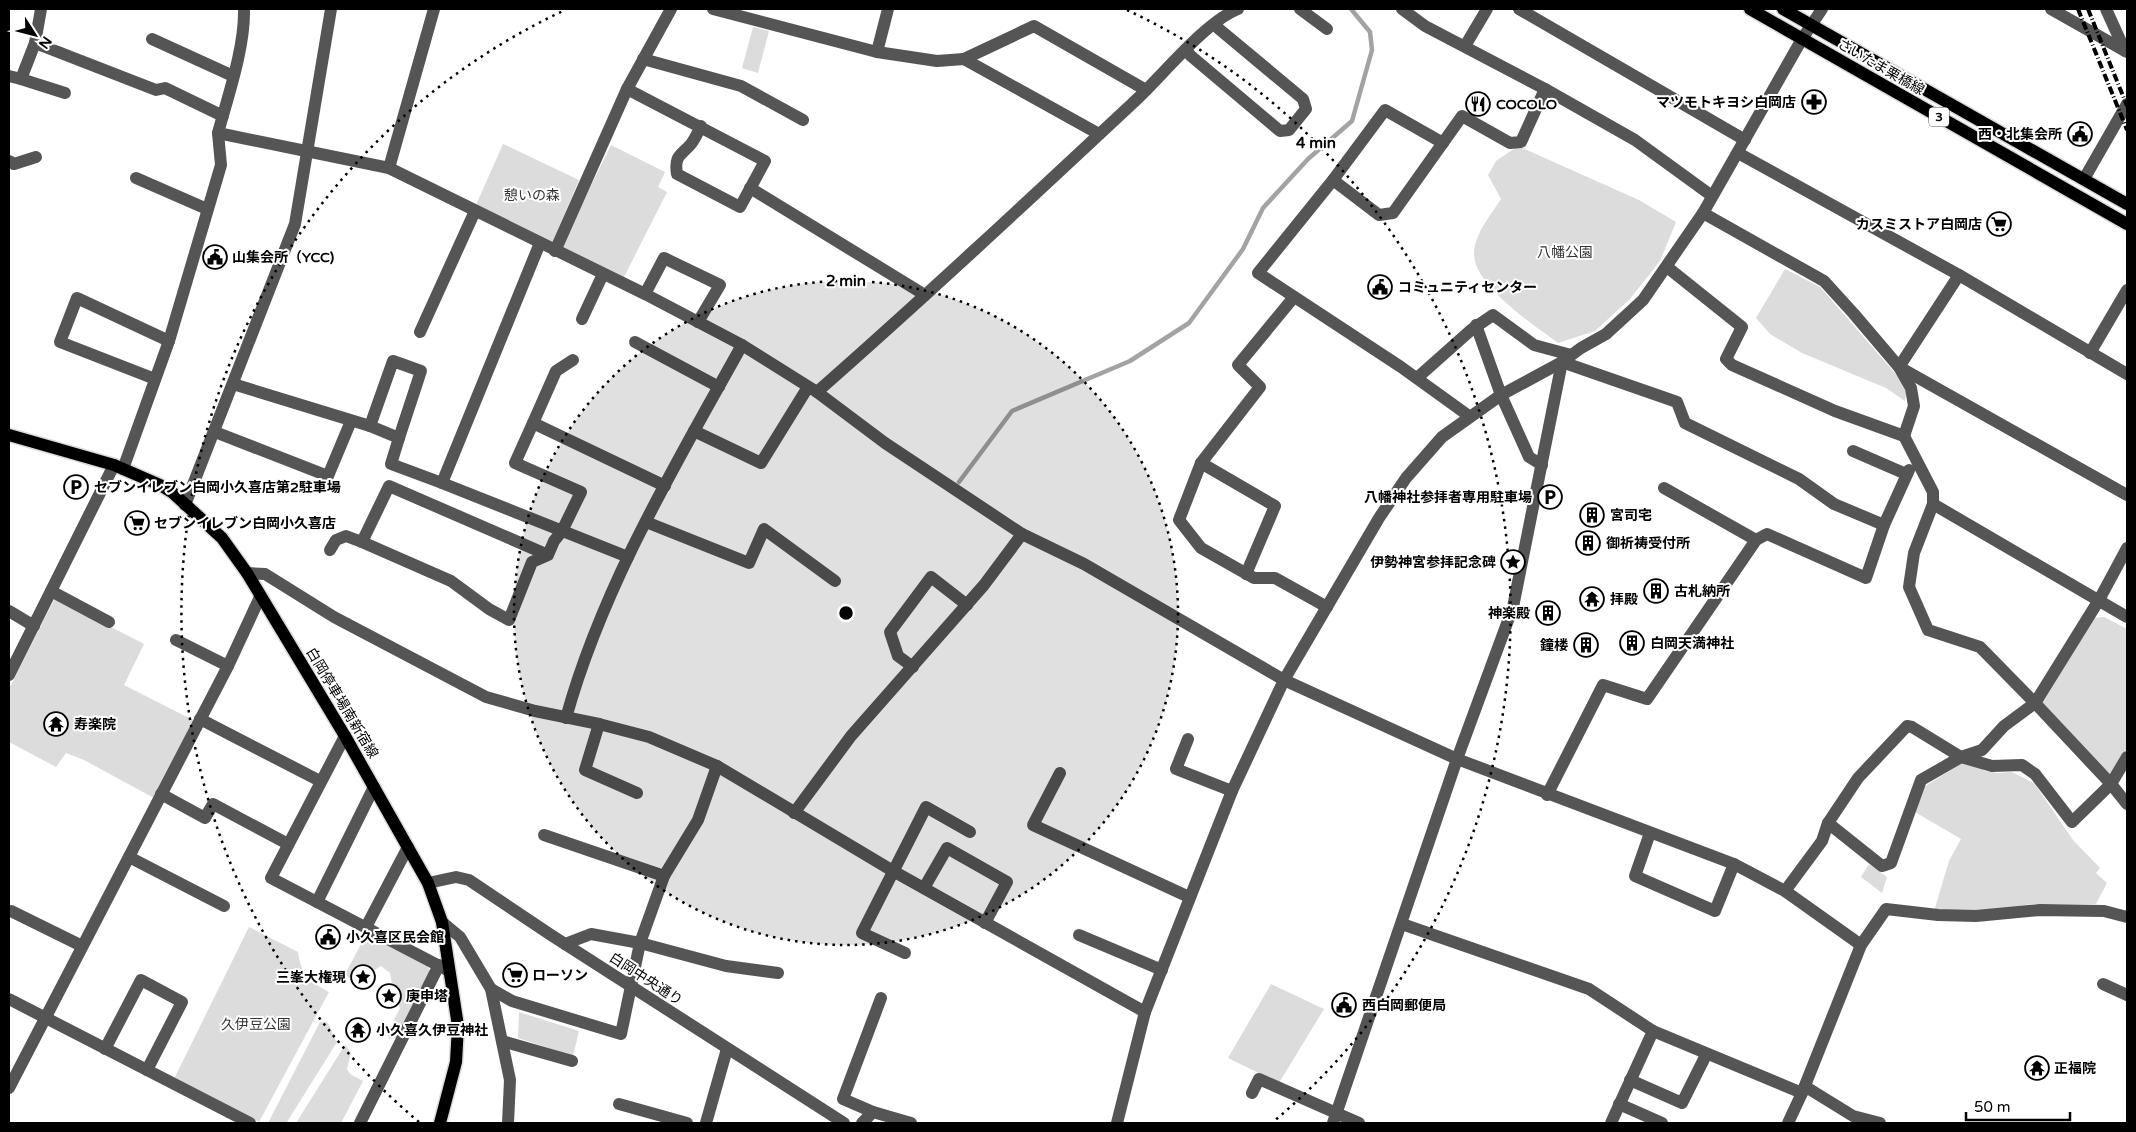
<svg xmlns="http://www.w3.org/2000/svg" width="2136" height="1132" font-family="'Varela Round','Noto Sans JP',sans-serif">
  <rect width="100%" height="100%" fill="#fff"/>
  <g fill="#dcdcdc">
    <polygon points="753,27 769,31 758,73 742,68"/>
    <polygon points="503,144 579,180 552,243 476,205"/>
    <polygon points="611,145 665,172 658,187 667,192 623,279 560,248"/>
    <path d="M1518,146L1639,200L1676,222L1660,261L1630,299L1595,331L1558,343C1535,326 1473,285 1474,253C1475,233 1491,215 1501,199L1488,175L1496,161Z"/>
    <polygon points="1785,269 1820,287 1907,387 1905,401 1886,388 1802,353 1770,334 1756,318"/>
    <polygon points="55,598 144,644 124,685 193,720 154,798 84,760 66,753 56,767 9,742 9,689"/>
    <polygon points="2104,617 2127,629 2127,748 2111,777 2041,704 2092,618"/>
    <polygon points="1965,761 1985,771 1997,773 2012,772 2034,783 2073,840 2100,868 2096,873 2107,883 2096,904 2032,904 1976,913 1934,911 1949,861 1961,839 1915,812 1924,787"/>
    <polygon points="1869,864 1887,877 1882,893 1861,877"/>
    <path d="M249,927L298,952C301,975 309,981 329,992L259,1122L174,1079Z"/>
    <polygon points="367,933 427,964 430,972 396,1038 389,1039 387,1034 400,1008 394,995 390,973 381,966 373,971 349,978 345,974"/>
    <polygon points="1271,984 1324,1009 1279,1083 1228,1058"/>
    <polygon points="519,1012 579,1031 573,1056 518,1038"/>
    <path d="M320,1022H326C333,1027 331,1035 337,1042L287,1122L268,1123Z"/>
    <polygon points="345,1045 351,1052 347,1069 350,1074 363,1081 341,1123 296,1123"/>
  </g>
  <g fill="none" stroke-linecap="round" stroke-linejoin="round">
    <polyline stroke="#a3a3a3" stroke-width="4.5" points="959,482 1012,411 1130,361 1189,323 1243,249 1263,208 1308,159 1352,121 1372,50 1370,32 1351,9"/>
    <g stroke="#dbdbdb" stroke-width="15">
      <g id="major">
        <polyline points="1750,9 2127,224"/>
        <polyline points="1783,9 2127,204"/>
        <polyline points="9,435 114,465 160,485 173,493 222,538 247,573 345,736 428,883 442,922 458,1026 456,1062 440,1123"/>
      </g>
    </g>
    <g stroke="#555" stroke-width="12">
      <path d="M244,9C245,47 228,96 218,133L389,168L645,294L742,345L817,392L885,443L1022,534L1084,564L1284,680L1457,759L1734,864L1785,891L1861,945"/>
      <polyline points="713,9 877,52 937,61 964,59 1099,134"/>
      <polyline points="1300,9 1327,29"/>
      <polyline points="1402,9 1425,26 1545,89 1635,140 1712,196"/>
      <polyline points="1519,9 1745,140"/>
      <polyline points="2051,9 2127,52"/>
      <polyline points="2106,9 2125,51"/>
      <polyline points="152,39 233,76"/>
      <polyline points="35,43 156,90 165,88 223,116"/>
      <polyline points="1465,46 1487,9"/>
      <polyline points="1186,50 1191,56 1280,131 1289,130 1306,109 1303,99 1219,29 1215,24"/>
      <polyline points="877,52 888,9"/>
      <polyline points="643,59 741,86 803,120"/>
      <polyline points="964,59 1034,26 1146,90"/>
      <polyline points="9,76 21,79 35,43 41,9"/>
      <polyline points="21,79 65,93"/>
      <path d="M627,89L765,161L740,207L677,174C674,155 681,156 691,144C695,139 698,132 701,126"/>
      <polyline points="1443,143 1385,110 1333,180 1258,273 1401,367 1469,416"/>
      <polyline points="1738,153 1959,275 2127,374"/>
      <polyline points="9,161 14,164 36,157"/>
      <polyline points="389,168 434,9"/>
      <polyline points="136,178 207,209"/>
      <polyline points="2084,179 2127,104"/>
      <polyline points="1333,180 1379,215 1393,213 1462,116 1510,143 1521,142 1545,89"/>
      <polyline points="750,188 925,295"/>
      <polyline points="1703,213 1824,281 1854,314 1899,367 1911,388 1914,406 1904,436"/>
      <polyline points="540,243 442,483 628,557"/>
      <polyline points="555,251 627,89 671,9"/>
      <polyline points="1667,267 1742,327 1726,359 1732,365 1835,411 1904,436 1933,492 1933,504 1914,553 1909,587 1928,630 1980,647 2035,703 2111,784 2127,804"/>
      <polyline points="645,294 664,258 720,285 698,322"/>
      <polyline points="1294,297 1238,365 1260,387 1201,463 1179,520 1201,548 1254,578 1275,578 1327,607"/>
      <polyline points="582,319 603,274"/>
      <polyline points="1476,325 1501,395 1529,457 1542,465"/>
      <polyline points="420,332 475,211"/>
      <polyline points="635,342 719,387"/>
      <polyline points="2090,353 2127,290"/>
      <polyline points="1562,362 1677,402 1685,423 1799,479 1834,504 1884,525"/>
      <polyline points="1899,367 2127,495"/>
      <polyline points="1899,367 1959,275"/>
      <polyline points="1417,378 1471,330 1493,315 1534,345 1571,355"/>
      <polyline points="155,379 60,342 77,298 169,341"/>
      <polyline points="233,384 370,426 399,438 391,464 442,483"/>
      <path d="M817,392C925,297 1031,198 1136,100C1163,75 1205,22 1238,9"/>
      <polyline points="533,423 556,371 573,360"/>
      <polyline points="370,426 393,361 421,371 399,438"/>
      <polyline points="694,431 761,463 808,387"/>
      <polyline points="215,432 328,476 351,421"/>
      <polyline points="1853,451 1906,474"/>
      <polyline points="1201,463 1275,506 1246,574"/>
      <polyline points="123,469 169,341 221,165 218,133"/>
      <polyline points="1664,488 1756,540"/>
      <polyline points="1933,504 2127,617"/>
      <polyline points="185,505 295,224 331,9"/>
      <polyline points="646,522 749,563 764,529 835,581"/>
      <polyline points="330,550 336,540 346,536 362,542"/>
      <polyline points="548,555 389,486 362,542 451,581 489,609 509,620 532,562 548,555 554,541 562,531 581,492 515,463 533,423 665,486"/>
      <polyline points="247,573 265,574 334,617 486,697 535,711 599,724 649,737 717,766 893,871 1145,1012"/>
      <polyline points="51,591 109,622"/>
      <polyline points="9,611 34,626"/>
      <polyline points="176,640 228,666"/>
      <polyline points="913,667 898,656 890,632 931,577 967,605"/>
      <polyline points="9,675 114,465"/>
      <path d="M566,718C603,585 676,464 742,345"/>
      <polyline points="200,719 320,781"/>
      <polyline points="599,724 585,770 637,793"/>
      <polyline points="345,736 271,878 449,971"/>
      <polyline points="1188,739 1176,769 1232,791"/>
      <polyline points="1060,773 1033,825 1189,897"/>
      <polyline points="161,794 205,818 213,804 288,844"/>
      <polyline points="1547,795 1603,685 1647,699 1756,540 1767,534 1866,578 1884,525 1909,470"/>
      <polyline points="794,813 851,736 984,585 1022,534"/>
      <polyline points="1828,823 1882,866 1891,863 1921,780 1961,757 1982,750 2004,726 2035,703 2099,600 2127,548"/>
      <polyline points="1650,833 1635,876 1715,911 1734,864"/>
      <polyline points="544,835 664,876"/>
      <polyline points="129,857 224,906"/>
      <polyline points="428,883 456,877 469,880 551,935 844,1123"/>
      <polyline points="924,888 947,848 1007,882 985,923"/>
      <polyline points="1785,891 1822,841 1828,823 1858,778 1907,726 1912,727 1961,757 1992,766 2022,765 2035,774 2072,822 2111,784 2127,757"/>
      <polyline points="317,902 374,787"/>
      <polyline points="11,911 82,946"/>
      <polyline points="442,922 460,937 491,989 510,1080 508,1123"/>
      <polyline points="1402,924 1589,989 1653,1031 1802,1093 1861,945 1886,909 1938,915 1976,916 2040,910 2104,911 2127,917"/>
      <polyline points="366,927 408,847"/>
      <polyline points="1079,935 1162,970"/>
      <polyline points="565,944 591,934 640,943 726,966 778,973"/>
      <polyline points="905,953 862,933 926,807 970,832"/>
      <polyline points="2103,984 2127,995"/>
      <polyline points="491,989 512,1001 621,1034 640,943 664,876 698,820 717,766"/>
      <polyline points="9,999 250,1123"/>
      <polyline points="502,1041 572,1061"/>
      <polyline points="105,1049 141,980 182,1002 147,1070"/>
      <polyline points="1630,1080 1682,1103 1706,1055"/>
      <polyline points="1806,1087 1853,1116 1880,1123"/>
      <polyline points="9,1088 228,666 260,597"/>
      <polyline points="1252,1093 1259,1079 1359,1123"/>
      <polyline points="619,1104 687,1123"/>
      <polyline points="1619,1104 1662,1123"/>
      <polyline points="873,1112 843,1099 881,998"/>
      <polyline points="360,1123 439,965"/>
      <polyline points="706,1123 727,1049"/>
      <polyline points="862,1123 873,1112 911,1123"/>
      <polyline points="1117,1123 1145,1012 1232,791 1284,680 1379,518 1406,478 1442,437 1501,395 1562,362 1581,348 1606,334 1643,300 1703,213 1802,39 1822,9"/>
      <polyline points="1333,1123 1457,759 1513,607 1562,362"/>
      <polyline points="1611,1123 1653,1031"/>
      <polyline points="1788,1123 1802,1093"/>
    </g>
    <use href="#major" stroke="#000" stroke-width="12"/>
    <g stroke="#000" stroke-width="4" stroke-dasharray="8 2.5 1 2.5" stroke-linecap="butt">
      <polyline points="2078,9 2127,130"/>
      <polyline points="2088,9 2127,106"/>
    </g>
  </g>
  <circle cx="846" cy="613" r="332" fill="#000" fill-opacity=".12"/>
  <g fill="none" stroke="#000" stroke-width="2.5" stroke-dasharray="2.5 5">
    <circle cx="846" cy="613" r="332"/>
    <path d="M419 1122A665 665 0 0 1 565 10M1127 10A665 665 0 0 1 1273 1122"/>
  </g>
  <defs>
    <g id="pharmacy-ring" transform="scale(1.25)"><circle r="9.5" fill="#fff" stroke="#000" stroke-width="1.5"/><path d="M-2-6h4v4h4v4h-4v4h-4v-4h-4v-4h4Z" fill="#000"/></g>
    <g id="restaurant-ring" transform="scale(1.25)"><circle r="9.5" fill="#fff" stroke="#000" stroke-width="1.5"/><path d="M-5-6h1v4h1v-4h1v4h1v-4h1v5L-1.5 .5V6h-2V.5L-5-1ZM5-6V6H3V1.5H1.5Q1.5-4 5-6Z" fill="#000"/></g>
    <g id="civic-ring" transform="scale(1.25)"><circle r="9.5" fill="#fff" stroke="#000" stroke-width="1.5"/><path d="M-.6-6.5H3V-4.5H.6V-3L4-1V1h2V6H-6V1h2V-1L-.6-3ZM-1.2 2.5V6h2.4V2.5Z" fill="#000"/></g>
    <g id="supermarket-ring" transform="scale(1.25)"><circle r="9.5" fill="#fff" stroke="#000" stroke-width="1.5"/><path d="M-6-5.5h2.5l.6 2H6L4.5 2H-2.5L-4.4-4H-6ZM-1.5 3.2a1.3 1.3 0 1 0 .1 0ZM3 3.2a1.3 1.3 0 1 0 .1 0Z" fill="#000"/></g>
    <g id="parking-ring" transform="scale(1.25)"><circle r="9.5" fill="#fff" stroke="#000" stroke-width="1.5"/><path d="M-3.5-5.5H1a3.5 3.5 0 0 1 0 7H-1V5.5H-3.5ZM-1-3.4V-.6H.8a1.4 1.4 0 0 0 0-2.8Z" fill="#000"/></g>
    <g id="building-ring" transform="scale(1.25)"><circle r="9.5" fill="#fff" stroke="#000" stroke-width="1.5"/><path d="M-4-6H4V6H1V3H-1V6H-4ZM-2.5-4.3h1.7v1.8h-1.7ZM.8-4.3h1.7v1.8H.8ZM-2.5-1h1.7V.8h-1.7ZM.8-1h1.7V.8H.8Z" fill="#000"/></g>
    <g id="sight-ring" transform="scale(1.25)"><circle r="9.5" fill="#fff" stroke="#000" stroke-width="1.5"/><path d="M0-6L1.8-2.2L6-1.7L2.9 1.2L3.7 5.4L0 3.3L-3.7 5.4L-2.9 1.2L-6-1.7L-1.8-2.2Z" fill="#000"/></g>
    <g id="temple-ring" transform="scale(1.25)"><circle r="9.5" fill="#fff" stroke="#000" stroke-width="1.5"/><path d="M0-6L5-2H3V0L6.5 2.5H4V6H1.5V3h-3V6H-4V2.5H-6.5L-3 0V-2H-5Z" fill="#000"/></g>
  </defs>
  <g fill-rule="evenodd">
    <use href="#pharmacy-ring" x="1814" y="102"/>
    <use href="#restaurant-ring" x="1478" y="104"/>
    <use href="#civic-ring" x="2080" y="134"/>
    <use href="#supermarket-ring" x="1999" y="224"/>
    <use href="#civic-ring" x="215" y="257"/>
    <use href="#civic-ring" x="1380" y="287"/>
    <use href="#parking-ring" x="76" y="487"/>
    <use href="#parking-ring" x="1550" y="497"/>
    <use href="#building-ring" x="1592" y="515"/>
    <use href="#supermarket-ring" x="137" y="523"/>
    <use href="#building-ring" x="1588" y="543"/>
    <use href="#sight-ring" x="1513" y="562"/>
    <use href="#building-ring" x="1656" y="591"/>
    <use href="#temple-ring" x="1592" y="599"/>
    <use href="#building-ring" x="1548" y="613"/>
    <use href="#building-ring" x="1632" y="643"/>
    <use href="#building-ring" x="1586" y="645"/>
    <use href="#temple-ring" x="56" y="724"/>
    <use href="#civic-ring" x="328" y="937"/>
    <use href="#supermarket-ring" x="515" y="975"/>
    <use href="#sight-ring" x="363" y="977"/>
    <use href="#sight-ring" x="389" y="996"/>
    <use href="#civic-ring" x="1344" y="1005"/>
    <use href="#temple-ring" x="358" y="1030"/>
    <use href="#temple-ring" x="2037" y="1068"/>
  </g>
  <g text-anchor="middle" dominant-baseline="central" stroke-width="4" stroke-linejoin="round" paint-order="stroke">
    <rect fill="#fff" stroke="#4c4c4c" stroke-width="1" x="1929" y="107.5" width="20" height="19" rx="4"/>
    <g font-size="12" font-weight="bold" fill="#000">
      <text x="1939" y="117">3</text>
    </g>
    <g font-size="14" fill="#000" stroke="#fff">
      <text transform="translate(1881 67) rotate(30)">さいたま栗橋線</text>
      <text transform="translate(342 703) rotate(59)">白岡停車場南新宿線</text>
      <text transform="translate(646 979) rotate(33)">白岡中央通り</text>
    </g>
    <g font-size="14" font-weight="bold" fill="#000" stroke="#fff" text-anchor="start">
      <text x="1796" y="102" text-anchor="end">マツモトキヨシ白岡店</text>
      <text x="1496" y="104">COCOLO</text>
      <text x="2062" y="134" text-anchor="end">西・北集会所</text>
      <text x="1982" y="224" text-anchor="end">カスミストア白岡店</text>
      <text x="232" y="257">山集会所（YCC)</text>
      <text x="1398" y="287">コミュニティセンター</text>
      <text x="94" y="487">セブンイレブン白岡小久喜店第2駐車場</text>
      <text x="1532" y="497" text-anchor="end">八幡神社参拝者専用駐車場</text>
      <text x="1610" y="515">宮司宅</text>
      <text x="154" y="523">セブンイレブン白岡小久喜店</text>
      <text x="1606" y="543">御祈祷受付所</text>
      <text x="1496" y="562" text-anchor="end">伊勢神宮参拝記念碑</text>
      <text x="1674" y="591">古札納所</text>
      <text x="1610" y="599">拝殿</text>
      <text x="1530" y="613" text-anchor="end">神楽殿</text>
      <text x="1650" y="643">白岡天満神社</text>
      <text x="1568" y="645" text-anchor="end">鐘楼</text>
      <text x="74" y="724">寿楽院</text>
      <text x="346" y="937">小久喜区民会館</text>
      <text x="532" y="975">ローソン</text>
      <text x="346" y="977" text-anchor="end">三峯大権現</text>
      <text x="406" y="996">庚申塔</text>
      <text x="1362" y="1005">西白岡郵便局</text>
      <text x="376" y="1030">小久喜久伊豆神社</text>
      <text x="2054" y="1068">正福院</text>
    </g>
    <g font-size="14" fill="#333" stroke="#fff">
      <text x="532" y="195">憩いの森</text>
      <text x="1565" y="252">八幡公園</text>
      <text x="256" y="1024">久伊豆公園</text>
    </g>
  </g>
  <circle cx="846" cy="613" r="8" fill="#000" stroke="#fff" stroke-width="2.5"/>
  <g font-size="15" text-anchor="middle" font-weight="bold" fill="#000" stroke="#fff" stroke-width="4" stroke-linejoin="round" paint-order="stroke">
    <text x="1316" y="148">4 min</text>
    <text x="846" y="286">2 min</text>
  </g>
  <rect width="2136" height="1132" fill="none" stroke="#000000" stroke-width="20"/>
  <g transform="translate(35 35) rotate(126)" stroke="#ffffff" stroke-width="4" paint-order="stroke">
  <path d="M0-4L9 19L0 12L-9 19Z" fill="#000000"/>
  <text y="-8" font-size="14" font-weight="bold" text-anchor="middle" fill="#000000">N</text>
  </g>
  <path d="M1966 1112v8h104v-8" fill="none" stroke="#000000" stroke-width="2.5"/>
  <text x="1974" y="1112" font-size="15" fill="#000000" stroke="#ffffff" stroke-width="4" paint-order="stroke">50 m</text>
</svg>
